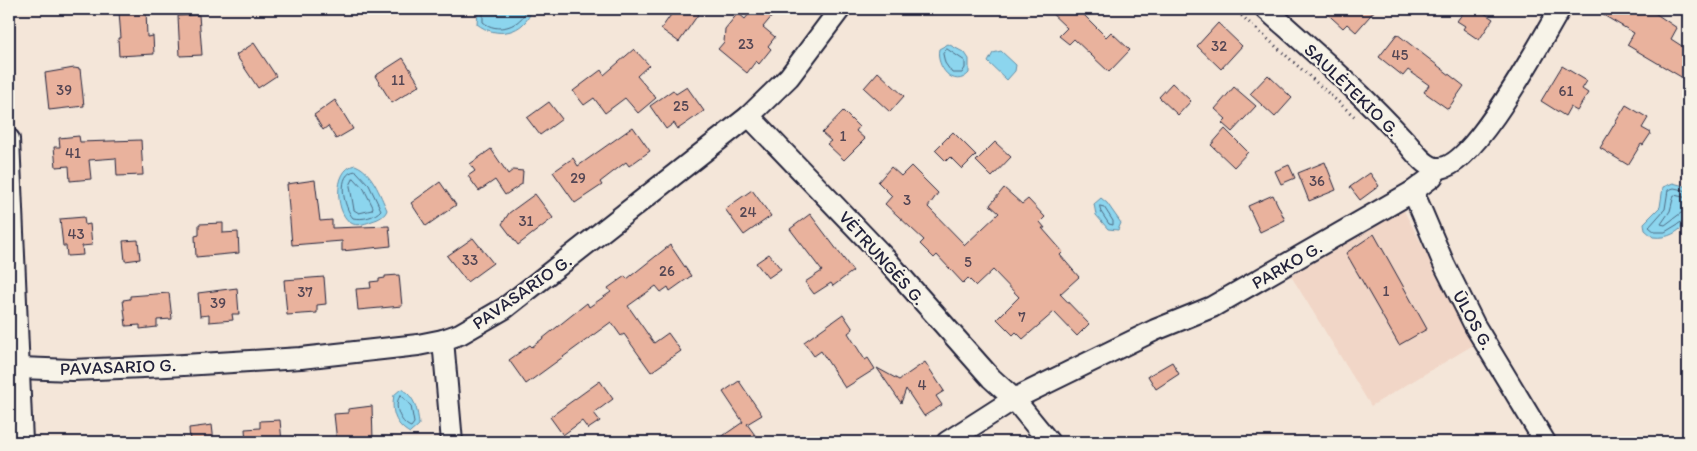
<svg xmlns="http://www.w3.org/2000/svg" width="1697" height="451" font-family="Itim,sans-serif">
  <rect width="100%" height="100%" fill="#f4e6d9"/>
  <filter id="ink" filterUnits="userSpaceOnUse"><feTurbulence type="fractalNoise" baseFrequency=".02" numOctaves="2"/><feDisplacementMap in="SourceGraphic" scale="10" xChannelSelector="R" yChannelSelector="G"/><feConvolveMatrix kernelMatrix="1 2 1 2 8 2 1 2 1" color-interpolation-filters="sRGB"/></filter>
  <g filter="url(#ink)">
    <polygon fill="#f1d6c7" points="1403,209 1475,344 1371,406 1291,276"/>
    <g fill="#8cd5ee" stroke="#628da6">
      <path d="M478,9H532C525,34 496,39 477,24Z"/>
      <path d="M948,44L965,53L969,59V73C954,90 935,66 939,49Z"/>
      <polygon points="1001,51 1016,65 1015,71 1007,80 988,62 993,53"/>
      <path d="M355,165C372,171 380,195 387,210C385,216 379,219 372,221C367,223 359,226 353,224C335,217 332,169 355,165Z"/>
      <path d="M1673,183L1688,187V221C1679,232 1668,239 1653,237L1645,230L1644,223L1660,207L1663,187Z"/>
      <polygon points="1101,198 1107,203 1121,223 1118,230 1108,229 1096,215 1094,204"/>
      <path d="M401,389C415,396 418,411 419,425L410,433C395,425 391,411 394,395Z"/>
    </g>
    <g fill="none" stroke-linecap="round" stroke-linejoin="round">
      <g stroke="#4c6a83" stroke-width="1">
        <path d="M483,9V22C497,34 521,27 527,9"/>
        <polygon points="947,49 965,61 965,68 962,73 952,73 945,63 943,54"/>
        <path d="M356,171L369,185L381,210C375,217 363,220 353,218C344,208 335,172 356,171Z"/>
        <polygon points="354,178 364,189 373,207 372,210 359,213 354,210 350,186"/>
        <polyline points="1688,191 1674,188 1668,190 1665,209 1649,227 1655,232 1665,232 1688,218"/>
        <polyline points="1688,198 1674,195 1670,211 1661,224 1665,225 1681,213 1688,212"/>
        <polygon points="1100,206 1104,207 1113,221 1113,225 1109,224 1101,212"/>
        <path d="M401,395L411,406L414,423L411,427C400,423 392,404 401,395Z"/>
      </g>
    </g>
    <g fill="#e9b29d" stroke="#22223b">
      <polygon points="124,9 146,9 147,37 153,36 154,54 119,56 118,38 121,38 119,12 124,12"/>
      <polygon points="675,9 702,9 679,42 661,29"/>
      <polygon points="753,9 778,9 763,27 775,37 768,46 771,49 759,64 756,61 747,73 718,49 724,42 725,29 738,13 745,19"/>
      <polygon points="1047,9 1092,9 1084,15 1106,37 1111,32 1130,50 1109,72 1074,39 1069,44 1059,36 1067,28"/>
      <polygon points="1322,9 1376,9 1356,32 1347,24 1343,28"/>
      <polygon points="1466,9 1478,9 1493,19 1479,40 1463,29 1465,26 1457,21"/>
      <polygon points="1593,9 1649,9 1677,28 1671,39 1688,50 1688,81 1627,45 1634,33"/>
      <polygon points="199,15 202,55 180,56 178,16"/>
      <polygon points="1218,23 1242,46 1221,69 1197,46"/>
      <polygon points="1397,34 1464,86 1448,109 1424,92 1429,85 1408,70 1403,76 1379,57"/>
      <polygon points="254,43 276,76 258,88 236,55"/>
      <polygon points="634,49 649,65 637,76 656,98 638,113 625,98 605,113 594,98 584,105 573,91 601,70 604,75"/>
      <polygon points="403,58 420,85 392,103 375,76"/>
      <polygon points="1562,66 1587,81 1582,89 1588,93 1577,111 1570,107 1565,116 1541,101"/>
      <polygon points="74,68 80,69 84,106 49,110 45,73"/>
      <polygon points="878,72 904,96 890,112 864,88"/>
      <polygon points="1268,75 1292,98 1275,117 1250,94"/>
      <polygon points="1172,83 1191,101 1178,115 1159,97"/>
      <polygon points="687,87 704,111 678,129 674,123 666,129 650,106 673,90 676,94"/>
      <polygon points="1234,87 1256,106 1232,132 1222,123 1226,119 1215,109"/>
      <polygon points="335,100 353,129 336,139 328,126 323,130 314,115"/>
      <polygon points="549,102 562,119 540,135 527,118"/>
      <polygon points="1626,105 1648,118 1642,128 1651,133 1643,145 1641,144 1628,165 1600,148"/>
      <polygon points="843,111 859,127 856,131 865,139 844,160 827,144 831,141 822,133"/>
      <polygon points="633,127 650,151 629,166 626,162 600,182 602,185 575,203 553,172 573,158 578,166"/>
      <polygon points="1225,129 1248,152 1234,167 1211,145"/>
      <polygon points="953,132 976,155 962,169 950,157 946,161 935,150"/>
      <polygon points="79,136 80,142 141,140 143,175 117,176 116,158 89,160 91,179 70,181 69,166 56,167 54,147 60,147 59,138"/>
      <polygon points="995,142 1011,157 992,177 976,161"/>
      <polygon points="491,149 508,174 513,170 523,171 522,184 505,195 495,180 479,191 468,176 475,171 470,164"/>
      <polygon points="1325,162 1336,190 1309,201 1298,173"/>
      <polygon points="1289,165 1295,178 1281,184 1275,171"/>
      <polygon points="911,166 938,193 928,207 965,245 999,213 990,205 1004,188 1022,204 1028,199 1045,217 1040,222 1045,228 1042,228 1063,252 1060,255 1079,277 1060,294 1089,324 1077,336 1054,312 1023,339 1016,332 1013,335 997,319 1019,297 993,270 976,286 968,278 963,283 937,255 934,258 920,244 924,240 885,204 892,196 878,182 891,167 901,176"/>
      <polygon points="1370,173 1379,186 1360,200 1350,187"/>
      <polygon points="315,180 320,221 332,220 332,228 389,226 391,246 342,251 342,241 292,245 287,184"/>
      <polygon points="440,182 456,205 426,226 411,203"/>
      <polygon points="752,190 771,216 744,235 725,209"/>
      <polygon points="535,194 553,218 518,245 502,224 509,213"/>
      <polygon points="1273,195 1285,220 1260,232 1248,206"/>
      <polygon points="810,214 853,271 833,286 831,283 814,294 805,282 822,271 790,229"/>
      <polygon points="84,217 85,225 90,224 92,245 82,246 83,255 67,256 66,246 63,246 60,219"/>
      <polygon points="223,223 223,233 238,232 239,253 196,257 195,236 199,235 199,224"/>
      <polygon points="1374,234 1427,329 1399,345 1346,253"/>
      <polygon points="473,238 493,263 467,282 447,256"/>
      <polygon points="138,240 140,259 125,261 123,241"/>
      <polygon points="670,245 691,276 670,291 668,287 661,292 656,286 628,306 654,343 668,333 681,351 651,372 624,334 621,336 611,322 526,384 509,360 530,345 532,347 587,303 589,307 611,292 608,288 625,276 627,279"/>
      <polygon points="769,254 781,269 768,278 756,263"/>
      <polygon points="399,275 402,306 358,310 356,289 371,288 370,282 379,281 379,279 385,278 385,276"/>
      <polygon points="324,277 326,304 317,305 317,313 287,315 284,280"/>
      <polygon points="237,288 239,314 232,314 233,320 209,322 209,315 200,316 198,293"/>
      <polygon points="169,293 172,319 157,320 157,327 140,329 140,325 126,326 123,300 130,299 130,296"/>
      <polygon points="843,314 853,329 848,333 865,360 868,358 875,369 845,388 821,351 814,356 804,342"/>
      <polygon points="925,362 944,391 936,396 942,405 924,416 906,389 901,403 877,368 899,380"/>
      <polygon points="1172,362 1179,374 1156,389 1148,376"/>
      <polygon points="600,381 613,399 594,413 600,421 588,429 582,421 563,435 550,417"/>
      <polygon points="739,381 762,415 747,424 760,442 714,442 743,422 723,392"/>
      <polygon points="372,406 373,440 337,442 334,414 348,413 348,409"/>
      <polygon points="280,420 282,442 246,442 245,429 260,428 260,421"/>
      <polygon points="212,425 214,442 190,442 189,428"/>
    </g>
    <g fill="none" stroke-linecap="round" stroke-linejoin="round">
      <g stroke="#22223b" stroke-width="24">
        <g id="minor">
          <path d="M1266,9C1314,52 1363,94 1406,142C1415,152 1426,170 1441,168C1476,164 1541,40 1560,9"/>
          <polyline points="749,116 884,257 991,378 1014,399 1049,442"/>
          <polyline points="9,139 22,442"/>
          <polyline points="1412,192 1418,203 1444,264 1475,326 1545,442"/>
          <polyline points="443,340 452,442"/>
          <polyline points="20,368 72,370 167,366 301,358 418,345 443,340 460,334 505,308 749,116 789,77 840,9"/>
          <polyline points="947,442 1014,399 1155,330 1212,307 1412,192 1432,177 1438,168"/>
        </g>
      </g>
      <polyline stroke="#22223b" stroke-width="3" stroke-dasharray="1 4" stroke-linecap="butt" points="1234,9 1355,117"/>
      <use href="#minor" stroke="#f7f3e8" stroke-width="20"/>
    </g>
  </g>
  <g text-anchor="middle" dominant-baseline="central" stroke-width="4.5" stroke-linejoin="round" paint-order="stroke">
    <g font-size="15" fill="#544654">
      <text x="746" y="44">23</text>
      <text x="1219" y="46">32</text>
      <text x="1400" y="55">45</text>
      <text x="398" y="80">11</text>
      <text x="64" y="90">39</text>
      <text x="1566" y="91">61</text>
      <text x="681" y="106">25</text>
      <text x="843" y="136">1</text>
      <text x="73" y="153">41</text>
      <text x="578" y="178">29</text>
      <text x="1317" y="181">36</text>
      <text x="907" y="200">3</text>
      <text x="748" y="212">24</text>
      <text x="526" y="221">31</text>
      <text x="76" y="234">43</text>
      <text x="470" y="260">33</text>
      <text x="968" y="262">5</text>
      <text x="667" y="271">26</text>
      <text x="1386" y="291">1</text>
      <text x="305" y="292">37</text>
      <text x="218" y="303">39</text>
      <text x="1022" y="317">7</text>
      <text x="922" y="385">4</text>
    </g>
    <g font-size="18" fill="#22223b" stroke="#f7f3e8">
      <text transform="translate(1352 90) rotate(44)">SAULĖTEKIO G.</text>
      <text transform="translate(882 258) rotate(48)">VĖTRUNGĖS G.</text>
      <text transform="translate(1287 265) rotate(-30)">PARKO G.</text>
      <text transform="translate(522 292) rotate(-35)">PAVASARIO G.</text>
      <text transform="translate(1473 320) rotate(61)">ŪLOS G.</text>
      <text transform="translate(118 367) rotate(-2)">PAVASARIO G.</text>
    </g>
  </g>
  <rect width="1697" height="451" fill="none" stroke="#f7f3e8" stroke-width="30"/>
  <rect x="15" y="15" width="1667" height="421" fill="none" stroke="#22223b" stroke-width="2" filter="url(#ink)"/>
</svg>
